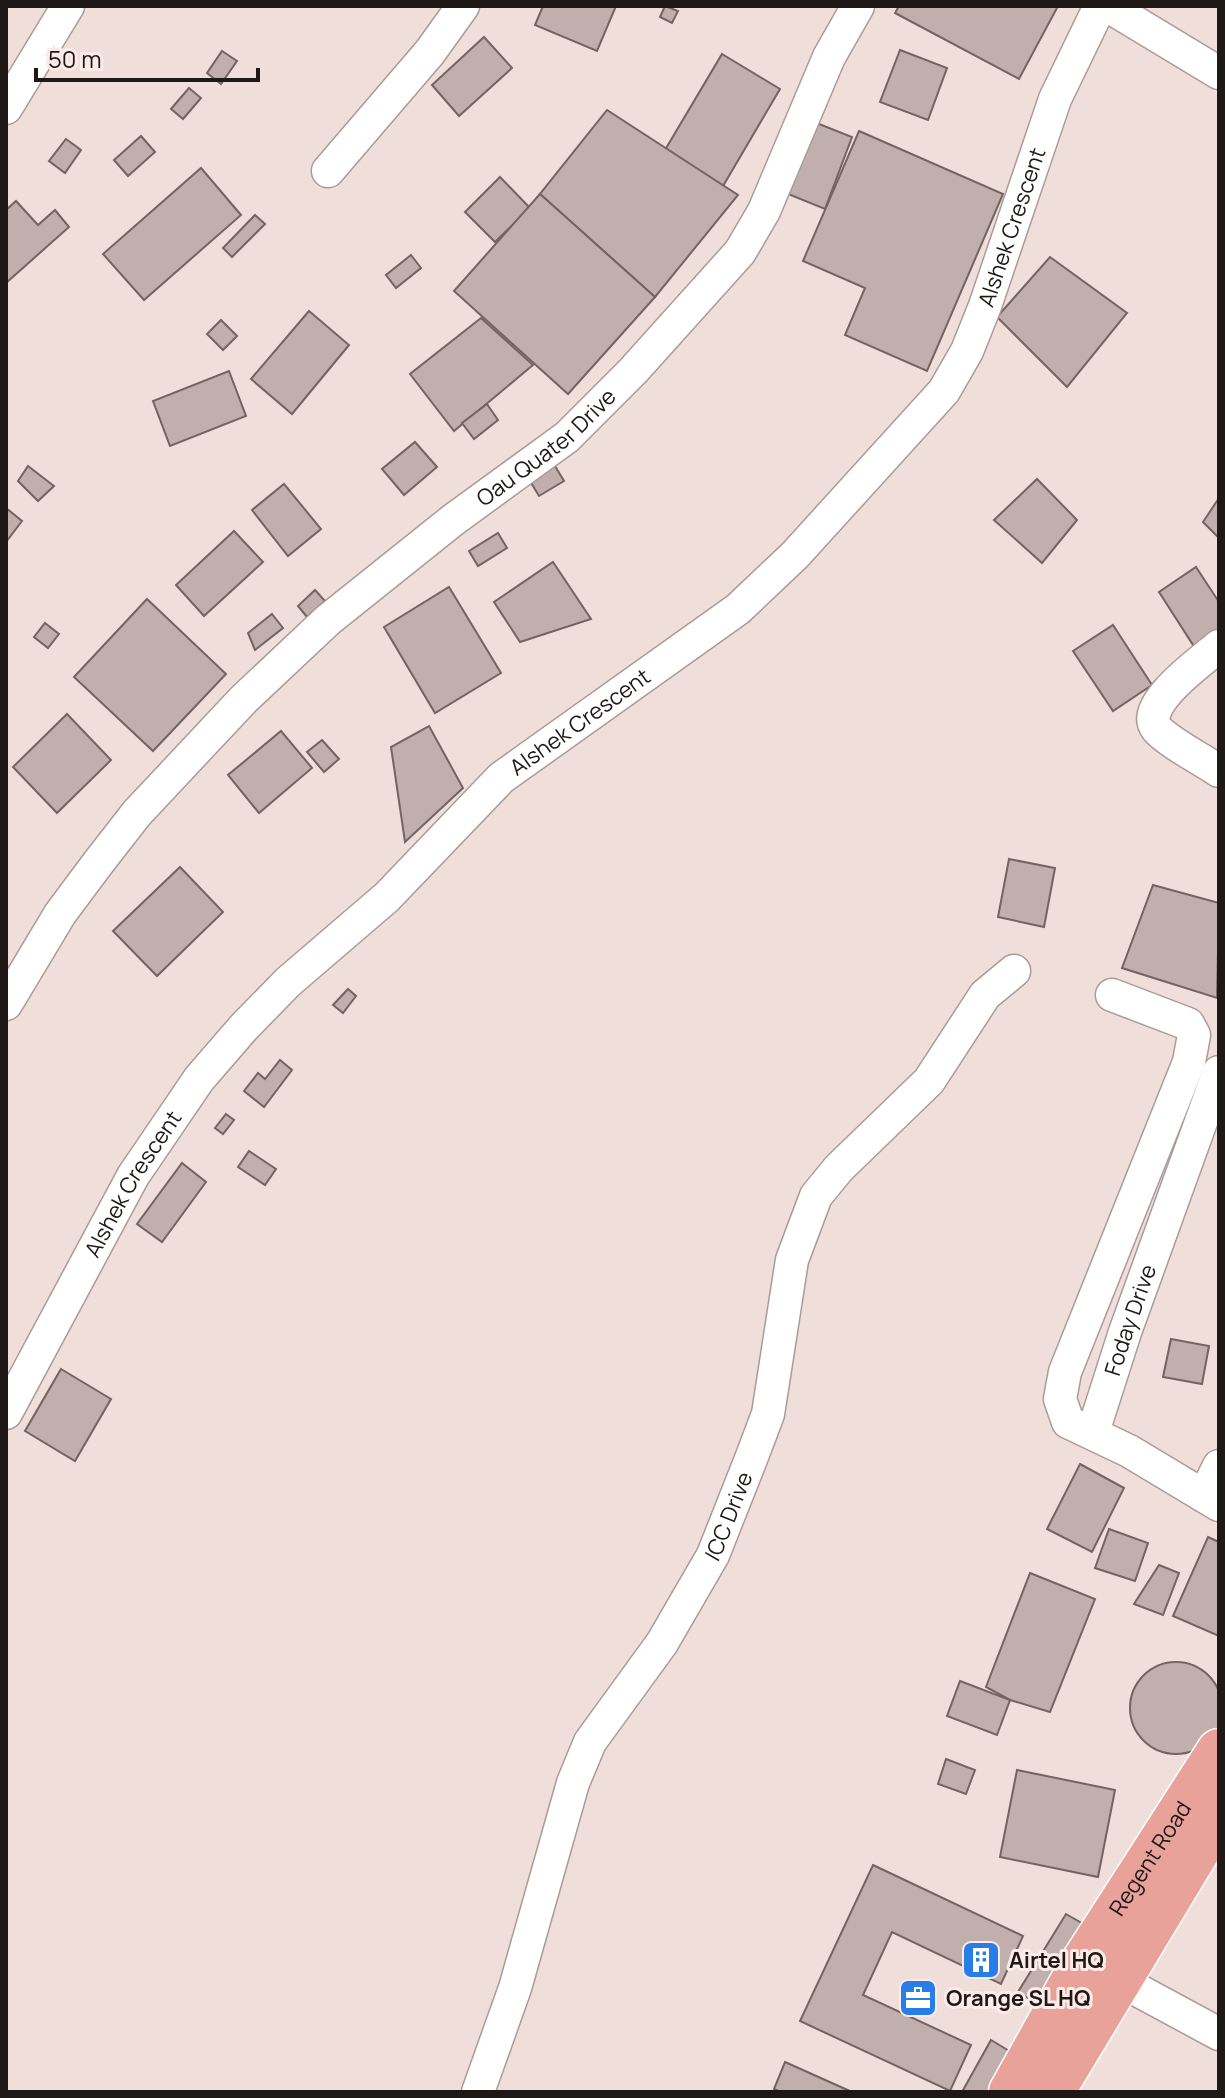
<svg xmlns="http://www.w3.org/2000/svg" width="1225" height="2098" font-family="Manrope,sans-serif">
  <rect width="100%" height="100%" fill="#f0dedb"/>
  <g fill="#c0afac" stroke="#736462" stroke-width="2">
    <polygon points="543,6 616,6 597,51 535,25"/>
    <polygon points="665,6 678,11 672,23 660,17"/>
    <polygon points="899,6 1058,6 1019,79 895,13"/>
    <polygon points="484,37 512,68 459,116 432,85"/>
    <polygon points="900,50 947,68 928,120 880,102"/>
    <polygon points="222,51 237,61 221,84 207,73"/>
    <polygon points="722,54 780,89 723,186 665,150"/>
    <polygon points="189,88 201,98 183,119 171,109"/>
    <polygon points="607,110 738,195 655,297 540,194"/>
    <polygon points="809,120 852,137 825,209 783,192"/>
    <polygon points="859,131 1003,194 927,371 845,335 865,288 803,261"/>
    <polygon points="141,136 155,152 128,176 114,160"/>
    <polygon points="66,139 81,150 65,173 49,161"/>
    <polygon points="201,168 241,215 144,300 103,254"/>
    <polygon points="500,177 530,208 495,242 465,212"/>
    <polygon points="540,194 655,297 568,394 454,291"/>
    <polygon points="16,201 38,225 55,210 69,227 6,283 6,210"/>
    <polygon points="255,215 265,224 232,257 223,248"/>
    <polygon points="411,255 421,268 396,288 386,275"/>
    <polygon points="1050,257 1127,313 1067,387 997,317"/>
    <polygon points="309,311 349,345 292,414 251,379"/>
    <polygon points="481,318 533,365 454,431 410,374"/>
    <polygon points="221,320 237,336 223,350 207,334"/>
    <polygon points="229,371 246,416 170,446 153,401"/>
    <polygon points="487,404 498,420 474,439 462,423"/>
    <polygon points="415,442 437,467 404,495 382,469"/>
    <polygon points="28,466 54,486 38,501 18,481"/>
    <polygon points="555,466 564,481 539,496 530,481"/>
    <polygon points="1037,479 1077,520 1042,563 994,520"/>
    <polygon points="284,484 321,529 288,556 252,510"/>
    <polygon points="1219,498 1219,538 1203,522"/>
    <polygon points="6,508 22,521 6,542"/>
    <polygon points="234,531 263,562 204,616 176,585"/>
    <polygon points="498,533 507,548 478,566 469,551"/>
    <polygon points="553,562 591,619 520,642 494,602"/>
    <polygon points="1196,567 1219,602 1219,632 1195,648 1159,592"/>
    <polygon points="449,587 501,673 435,713 384,627"/>
    <polygon points="315,590 325,601 307,617 298,606"/>
    <polygon points="147,599 226,674 153,751 74,677"/>
    <polygon points="272,614 283,628 255,650 248,633"/>
    <polygon points="45,623 59,634 48,648 34,637"/>
    <polygon points="1113,625 1152,685 1113,711 1073,651"/>
    <polygon points="67,714 111,760 57,813 13,767"/>
    <polygon points="429,726 463,788 405,842 391,747"/>
    <polygon points="281,731 312,768 259,813 228,775"/>
    <polygon points="322,740 339,759 324,772 307,752"/>
    <polygon points="1009,859 1055,868 1044,927 998,917"/>
    <polygon points="180,867 223,912 157,976 113,931"/>
    <polygon points="1153,885 1219,903 1217,998 1122,968"/>
    <polygon points="348,989 356,996 343,1013 333,1005"/>
    <polygon points="280,1060 292,1070 264,1107 244,1091 258,1073 265,1079"/>
    <polygon points="226,1114 234,1120 223,1134 215,1128"/>
    <polygon points="249,1151 276,1169 265,1185 238,1167"/>
    <polygon points="182,1163 206,1182 162,1242 137,1224"/>
    <polygon points="1171,1339 1209,1346 1202,1384 1163,1377"/>
    <polygon points="61,1369 111,1399 75,1461 25,1431"/>
    <polygon points="1080,1464 1124,1488 1092,1552 1047,1529"/>
    <polygon points="1109,1529 1148,1543 1135,1581 1095,1568"/>
    <polygon points="1208,1537 1219,1542 1219,1636 1173,1616"/>
    <polygon points="1159,1565 1179,1573 1163,1615 1134,1604"/>
    <polygon points="1030,1573 1095,1599 1050,1712 1010,1700 986,1687"/>
    <circle cx="1176" cy="1708" r="46"/>
    <polygon points="960,1681 1010,1700 997,1735 947,1716"/>
    <polygon points="946,1759 975,1770 966,1794 938,1784"/>
    <polygon points="1017,1770 1115,1790 1098,1877 1000,1857"/>
    <polygon points="873,1865 1023,1936 1001,1984 892,1932 863,1995 971,2045 950,2091 800,2021"/>
    <polygon points="1066,1914 1087,1926 1039,2005 1018,1992"/>
    <polygon points="991,2040 1011,2052 989,2092 962,2092"/>
    <polygon points="785,2062 852,2092 781,2092 774,2089"/>
  </g>
  <g fill="none" stroke-linecap="round" stroke-linejoin="round">
    <g stroke="#ab9b98" stroke-width="35">
      <g id="minor">
        <polyline points="1108,6 1219,73"/>
        <polyline points="6,108 68,6"/>
        <polyline points="328,171 430,52 463,6"/>
        <path d="M1219,646C1202,661 1138,705 1157,729C1168,742 1203,760 1219,771"/>
        <polyline points="1112,995 1188,1024 1194,1035 1189,1062 1065,1372 1060,1399 1068,1422 1129,1451 1219,1505"/>
        <path id="s1" d="M6,1004L60,914L98,863L137,813L243,700L328,620L453,520L567,437L633,371L740,252L764,211L829,57L858,6"/>
        <path id="s2" d="M6,1413L133,1176L199,1079L244,1027L288,982L387,897L501,778L738,609L795,555L944,391L967,351L985,306L1055,99L1100,6"/>
        <path id="s3" d="M1093,1432L1125,1332L1219,1072"/>
        <polyline points="1204,1496 1219,1466"/>
        <polyline points="1119,1980 1219,2034"/>
        <path id="s4" d="M478,2092L515,1988L573,1783L590,1742L662,1643L713,1555L751,1459L768,1414L792,1260L816,1196L839,1168L929,1081L985,995L1014,971"/>
      </g>
    </g>
    <g stroke="#fff" stroke-width="47">
      <g id="primary">
        <path id="s5" d="M1011,2092L1084,1961L1219,1751"/>
        <polyline points="1052,2092 1219,1815"/>
      </g>
    </g>
    <use href="#minor" stroke="#fff" stroke-width="32"/>
    <use href="#primary" stroke="#e8a299" stroke-width="44"/>
  </g>
  <defs>
    <g id="building-square" transform="scale(2)"><rect x="-9" y="-9" width="18" height="18" rx="4" fill="#287ee8" stroke="#fdebe8"/><path d="M-4-6H4V6H1V3H-1V6H-4ZM-2.5-4.3h1.7v1.8h-1.7ZM.8-4.3h1.7v1.8H.8ZM-2.5-1h1.7V.8h-1.7ZM.8-1h1.7V.8H.8Z" fill="#fff"/></g>
    <g id="office-square" transform="scale(2)"><rect x="-9" y="-9" width="18" height="18" rx="4" fill="#287ee8" stroke="#fdebe8"/><path d="M-6-3h4V-5.5h4V-3h4V5H-6ZM-1-4.5V-3h2v-1.5ZM-6 0V1H6V0Z" fill="#fff"/></g>
  </defs>
  <g fill-rule="evenodd">
    <use href="#building-square" x="981" y="1960"/>
    <use href="#office-square" x="918" y="1998"/>
  </g>
  <g text-anchor="middle" dominant-baseline="central" stroke-width="6" stroke-linejoin="round" paint-order="stroke">
    <g font-size="22" fill="#1e1817" stroke="#fdebe8">
      <text stroke="none"><textPath href="#s2" startOffset="1582">Alshek Crescent</textPath></text>
      <text stroke="none"><textPath href="#s1" startOffset="782">Oau Quater Drive</textPath></text>
      <text stroke="none"><textPath href="#s2" startOffset="910">Alshek Crescent</textPath></text>
      <text stroke="none"><textPath href="#s2" startOffset="262">Alshek Crescent</textPath></text>
      <text stroke="none"><textPath href="#s3" startOffset="118">Foday Drive</textPath></text>
      <text stroke="none"><textPath href="#s4" startOffset="634">ICC Drive</textPath></text>
      <text stroke="none"><textPath href="#s5" startOffset="272">Regent Road</textPath></text>
    </g>
    <g font-size="22" font-weight="bold" fill="#1e1817" stroke="#fdebe8" text-anchor="start">
      <text x="1009" y="1960">Airtel HQ</text>
      <text x="946" y="1998">Orange SL HQ</text>
    </g>
  </g>
  <rect width="1225" height="2098" fill="none" stroke="#1e1817" stroke-width="16"/>
  <path d="M36 68v12h222v-12" fill="none" stroke="#1e1817" stroke-width="4"/>
  <text x="48" y="68" font-size="24" fill="#1e1817" stroke="#fdebe8" stroke-width="6" paint-order="stroke">50 m</text>
</svg>
